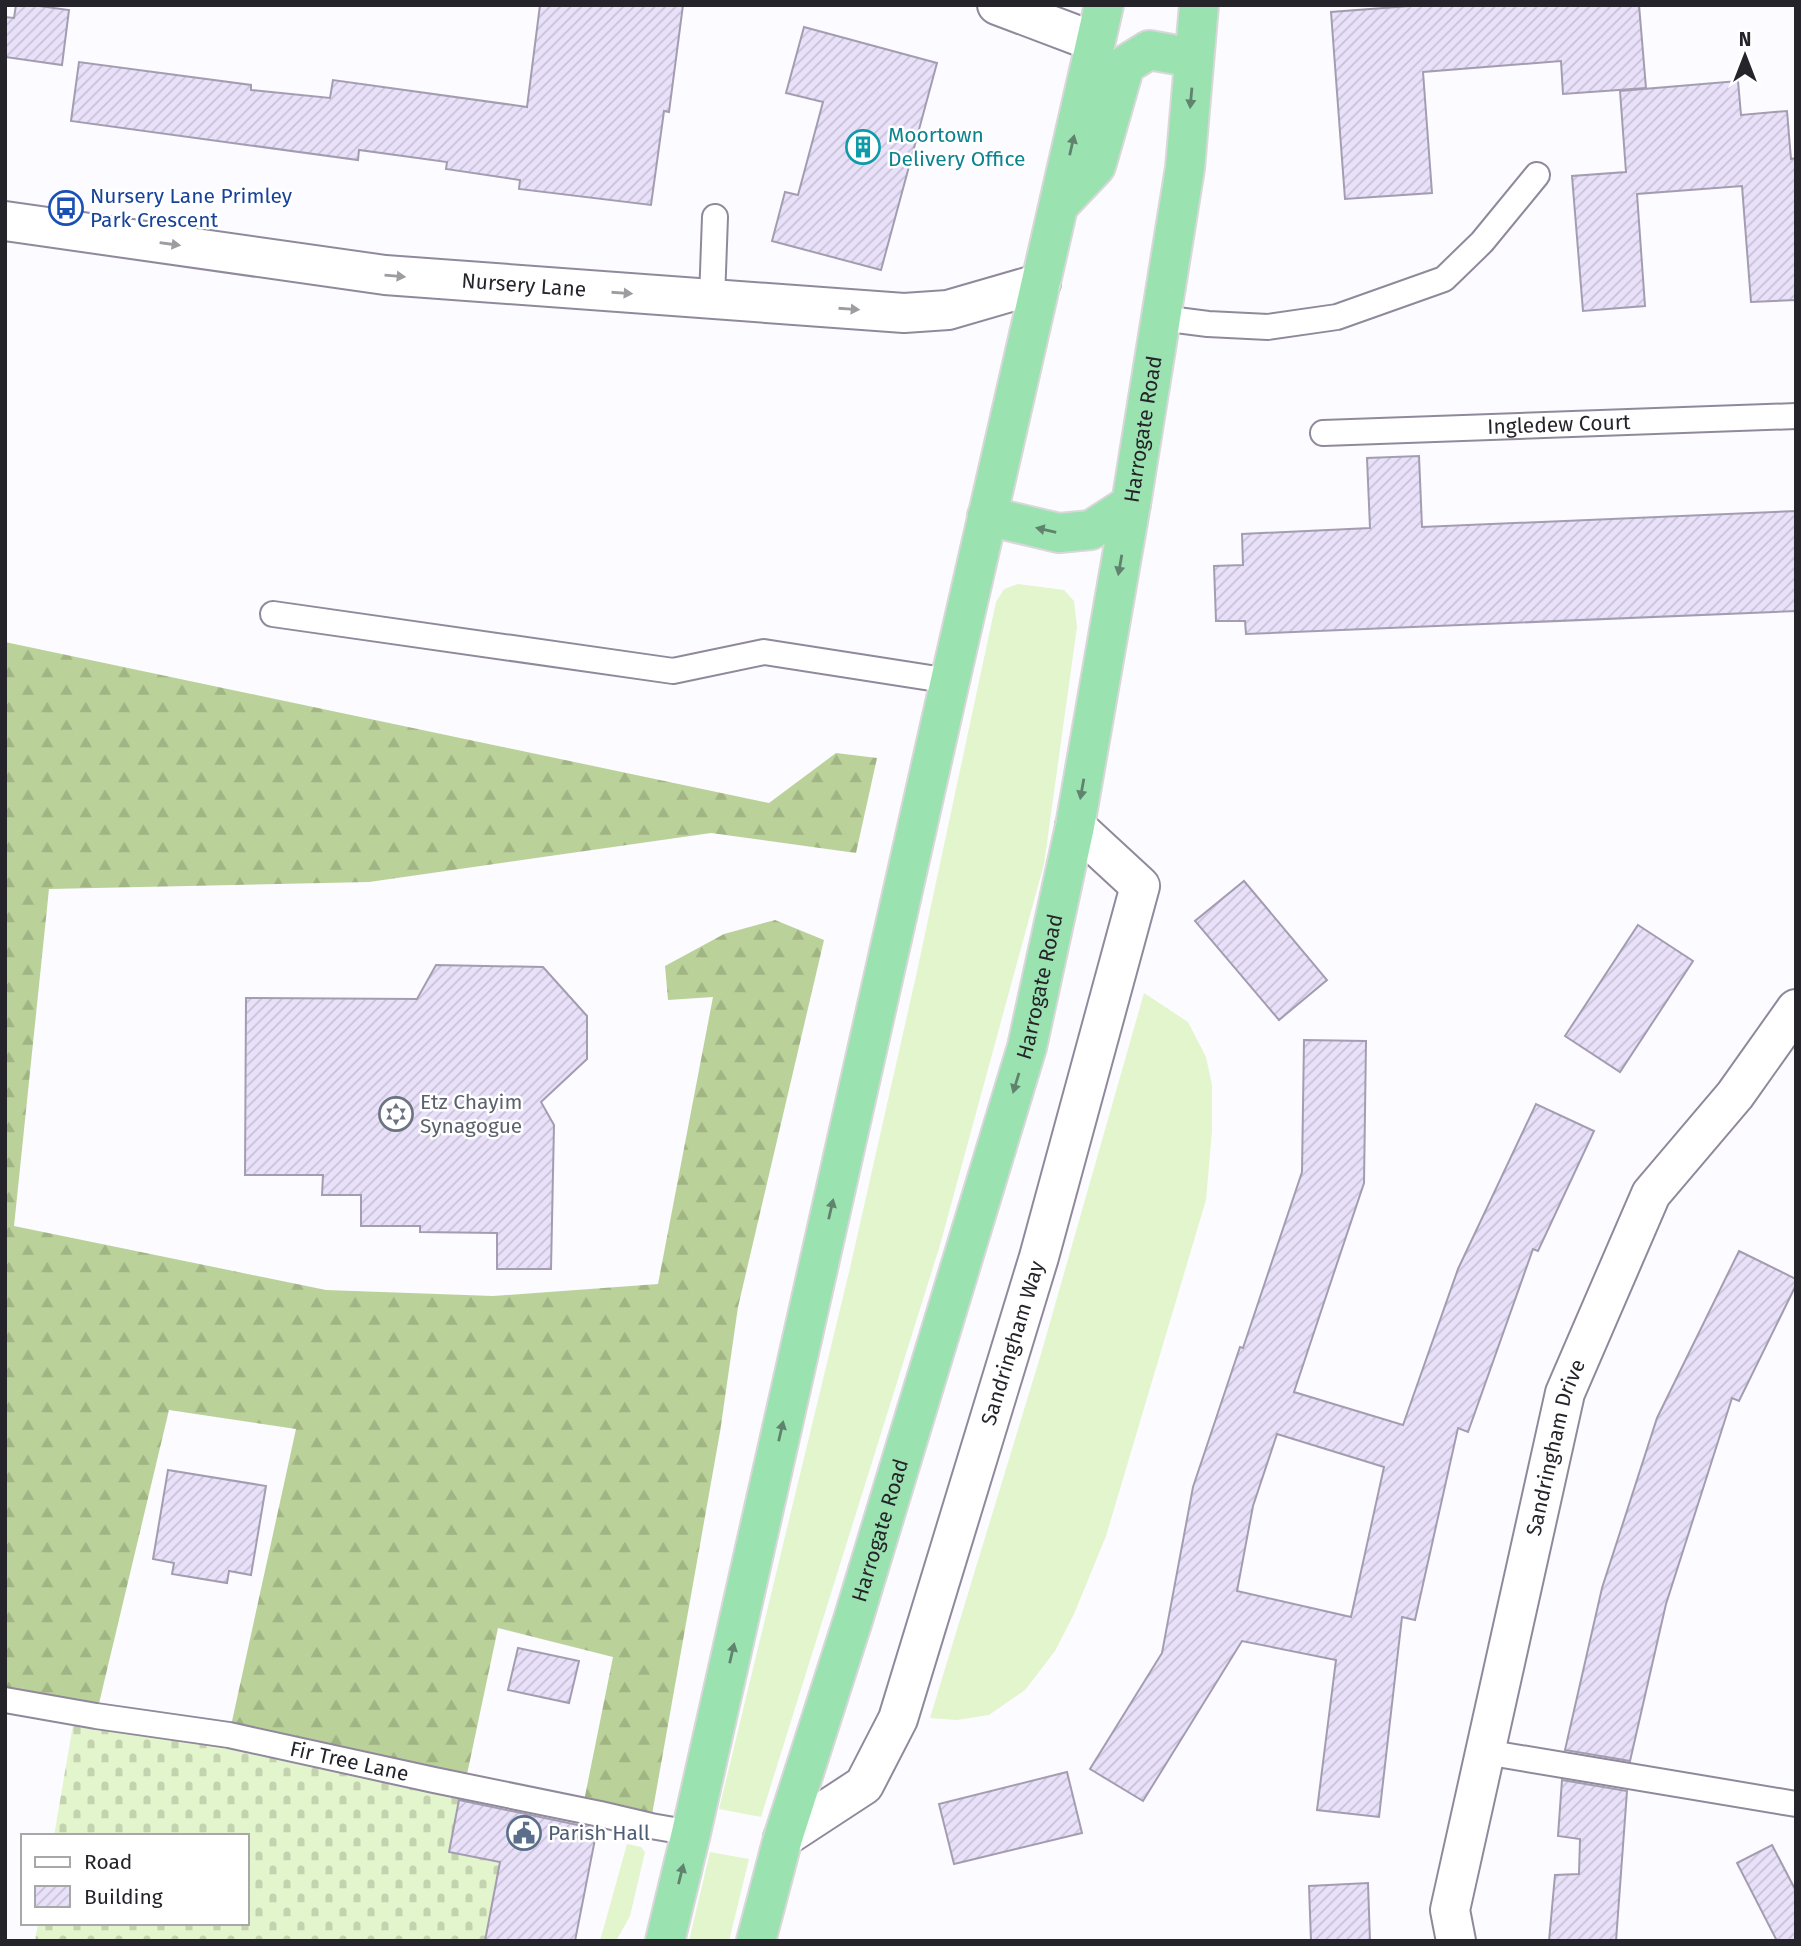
<svg xmlns="http://www.w3.org/2000/svg" width="1801" height="1946" font-family="'Fira Sans',sans-serif">
  <defs>
    <pattern id="forest-firs" width="22" height="20" patternUnits="userSpaceOnUse" patternTransform="scale(1.75)"><rect width="22" height="20" fill="#bad299"/><path d="M5 1l3.5 6h-7zM16 11l3.5 6h-7z" fill="#a0b484"/></pattern>
    <pattern id="cemetery-stones" width="16" height="16" patternUnits="userSpaceOnUse" patternTransform="scale(1.75)"><rect width="16" height="16" fill="#e3f5cc"/><path d="M2 7V4a2 2 0 0 1 4 0v3zM10 15v-3a2 2 0 0 1 4 0v3z" fill="#c3d2af"/></pattern>
    <pattern id="building-hatch" width="6" height="6" patternUnits="userSpaceOnUse" patternTransform="scale(1.75)"><rect width="6" height="6" fill="#e9e1f9"/><path d="M-1 1l2-2M0 6l6-6M5 7l2-2" fill="none" stroke="#c8c1d6"/></pattern>
  </defs>
  <rect width="100%" height="100%" fill="#fcfbff"/>
  <g fill="#e3f5cc">
    <polygon points="1018,584 1064,590 1074,601 1077,627 1044,864 940,1245 761,1817 719,1809 850,1268 916,976 996,602 1004,589"/>
    <polygon points="1144,993 1188,1022 1206,1057 1212,1085 1212,1131 1206,1200 1106,1536 1074,1614 1055,1651 1025,1690 989,1715 957,1720 930,1718 1041,1354"/>
    <polygon points="627,1844 641,1847 645,1852 630,1916 616,1941 600,1941"/>
    <polygon points="710,1852 749,1859 729,1941 689,1941"/>
  </g>
  <polygon fill="url(#forest-firs)" points="5,642 769,803 836,753 877,758 856,853 711,833 369,882 49,889 14,1226 326,1290 493,1296 658,1284 713,997 668,1000 665,966 724,934 775,920 824,940 738,1307 720,1432 650,1826 583,1806 613,1657 498,1628 466,1779 229,1735 296,1429 169,1410 96,1716 5,1700"/>
  <polygon fill="url(#cemetery-stones)" points="75,1713 462,1787 449,1852 500,1862 494,1893 573,1941 35,1941 38,1923 247,1923 247,1836 54,1836"/>
  <g fill="url(#building-hatch)" stroke="#a49db1" stroke-width="2" fill-rule="evenodd">
    <polygon points="16,5 32,5 69,10 62,65 5,57 5,17 14,18"/>
    <polygon points="540,5 683,5 669,112 664,111 651,205 519,189 520,180 446,169 447,162 359,150 358,160 71,121 79,62 251,85 251,90 330,98 333,80 527,107"/>
    <polygon points="1423,5 1639,5 1646,88 1563,94 1561,61 1423,72 1432,193 1345,199 1331,12"/>
    <polygon points="804,27 937,63 881,270 772,241 785,192 798,195 823,102 786,93"/>
    <polygon points="1738,81 1741,115 1787,111 1791,159 1796,158 1796,300 1751,302 1742,186 1637,194 1645,306 1583,311 1572,176 1626,172 1620,91"/>
    <polygon points="1419,456 1422,527 1796,511 1796,611 1246,634 1245,621 1216,621 1214,566 1243,565 1242,534 1370,528 1367,458"/>
    <polygon points="1244,881 1327,980 1279,1020 1195,921"/>
    <polygon points="1638,925 1693,961 1620,1072 1565,1036"/>
    <polygon points="436,965 543,967 587,1016 587,1059 541,1102 554,1125 551,1269 497,1269 497,1233 420,1232 420,1226 361,1226 361,1195 322,1195 323,1175 245,1175 246,998 417,999"/>
    <path d="M1304,1040L1366,1041L1364,1183L1294,1392L1403,1425L1458,1269L1536,1104L1594,1131L1538,1251L1533,1249L1468,1432L1458,1428L1415,1620L1402,1617L1379,1817L1317,1810L1336,1660L1242,1641L1143,1801L1090,1769L1162,1653L1193,1487L1240,1347L1243,1348L1302,1172ZM1277,1434L1384,1467L1351,1617L1237,1591L1253,1506Z"/>
    <polygon points="1739,1251 1796,1279 1796,1285 1739,1401 1732,1398 1666,1604 1630,1761 1565,1750 1602,1588 1657,1418"/>
    <polygon points="168,1470 266,1486 251,1575 229,1571 227,1583 172,1574 174,1563 153,1559"/>
    <polygon points="518,1648 579,1661 569,1703 508,1690"/>
    <polygon points="1067,1772 1082,1833 954,1864 939,1804"/>
    <polygon points="1562,1780 1627,1791 1616,1941 1549,1941 1555,1875 1579,1874 1580,1839 1558,1836"/>
    <polygon points="459,1800 597,1829 575,1941 485,1941 500,1862 449,1852"/>
    <polygon points="1772,1845 1796,1891 1796,1941 1777,1941 1737,1863"/>
    <polygon points="1368,1883 1370,1941 1311,1941 1309,1886"/>
  </g>
  <g fill="none" stroke-linecap="round" stroke-linejoin="round">
    <g stroke="#90899c" stroke-width="28">
      <g id="service">
        <polyline points="712,299 715,217"/>
        <polyline points="1161,318 1208,324 1268,327 1337,317 1444,279 1482,242 1537,175"/>
        <path id="s1" d="M1323,433L1796,416"/>
        <polyline points="273,614 673,671 764,652 950,681"/>
        <path id="s2" d="M5,1700L96,1716L229,1735L434,1780L600,1814L651,1826L691,1833"/>
        <polyline points="1485,1752 1796,1804"/>
      </g>
    </g>
    <g stroke="#90899c" stroke-width="42">
      <g id="minor">
        <polyline points="997,5 1095,42"/>
        <path id="s3" d="M5,221L385,275L904,313L948,310L1041,283"/>
        <path id="s4" d="M783,1838L864,1785L898,1719L1039,1257L1140,886L1075,826"/>
        <path id="s5" d="M1456,1941L1450,1910L1565,1393L1651,1194L1735,1095L1796,1009"/>
      </g>
    </g>
    <g stroke="#d8d8d9" stroke-width="42">
      <g id="trunk">
        <polyline points="1059,205 1096,166 1125,65 1149,50 1194,58"/>
        <polyline points="987,516 1059,533 1091,530 1131,504"/>
        <polyline points="665,1941 691,1833 950,681 1104,5"/>
        <path id="s6" d="M756,1941L783,1838L853,1620L1027,1047L1075,826L1131,504L1185,168L1199,5"/>
      </g>
    </g>
    <use href="#service" stroke="#fff" stroke-width="24"/>
    <use href="#minor" stroke="#fff" stroke-width="38"/>
    <use href="#trunk" stroke="#9ae2b0" stroke-width="38"/>
  </g>
  <defs><path id="oneway-solid" d="M-6-.8H1V-3.2L6.5 0L1 3.2V.8H-6Z" transform="scale(1.75)"/></defs>
  <g fill="#60836e">
    <use href="#oneway-solid" transform="translate(1191 98) rotate(95)"/>
    <use href="#oneway-solid" transform="translate(1072 145) rotate(-77)"/>
    <use href="#oneway-solid" transform="translate(1046 530) rotate(-167)"/>
    <use href="#oneway-solid" transform="translate(1120 565) rotate(100)"/>
    <use href="#oneway-solid" transform="translate(1082 789) rotate(100)"/>
    <use href="#oneway-solid" transform="translate(1016 1083) rotate(107)"/>
    <use href="#oneway-solid" transform="translate(831 1209) rotate(-77)"/>
    <use href="#oneway-solid" transform="translate(781 1431) rotate(-77)"/>
    <use href="#oneway-solid" transform="translate(732 1653) rotate(-77)"/>
    <use href="#oneway-solid" transform="translate(681 1874) rotate(-76)"/>
  </g>
  <g fill="#9d9ca0">
    <use href="#oneway-solid" transform="translate(170 244) rotate(8)"/>
    <use href="#oneway-solid" transform="translate(395 276) rotate(5)"/>
    <use href="#oneway-solid" transform="translate(622 293) rotate(4)"/>
    <use href="#oneway-solid" transform="translate(849 309) rotate(4)"/>
  </g>
  <defs>
    <g id="building-ring" transform="scale(1.75)"><circle r="9.5" fill="#fff" stroke="#0f9aa8" stroke-width="1.5"/><path d="M-4-6H4V6H1V3H-1V6H-4ZM-2.5-4.3h1.7v1.8h-1.7ZM.8-4.3h1.7v1.8H.8ZM-2.5-1h1.7V.8h-1.7ZM.8-1h1.7V.8H.8Z" fill="#0f9aa8"/></g>
    <g id="bus-ring" transform="scale(1.75)"><circle r="9.5" fill="#fff" stroke="#1a4fb4" stroke-width="1.5"/><path d="M-5-6H5V4H4V6H2V4H-2V6H-4V4H-5ZM-3.5-4V0h7V-4ZM-3.5 1.2v1.5H-2V1.2ZM2 1.2v1.5H3.5V1.2Z" fill="#1a4fb4"/></g>
    <g id="synagogue-ring" transform="scale(1.75)"><circle r="9.5" fill="#fff" stroke="#6b7280" stroke-width="1.5"/><path d="M0-6.5L5.6 3.2H-5.6ZM0 6.5L5.6-3.2H-5.6Z" fill="#6b7280"/></g>
    <g id="civic-ring" transform="scale(1.75)"><circle r="9.5" fill="#fff" stroke="#5c6f8a" stroke-width="1.5"/><path d="M-.6-6.5H3V-4.5H.6V-3L4-1V1h2V6H-6V1h2V-1L-.6-3ZM-1.2 2.5V6h2.4V2.5Z" fill="#5c6f8a"/></g>
  </defs>
  <g fill-rule="evenodd">
    <use href="#building-ring" x="863" y="147"/>
    <use href="#bus-ring" x="66" y="208"/>
    <use href="#synagogue-ring" x="396" y="1114"/>
    <use href="#civic-ring" x="524" y="1833"/>
  </g>
  <g text-anchor="middle" dominant-baseline="central" stroke-width="5" stroke-linejoin="round" paint-order="stroke">
    <g font-size="21" fill="#0d838f" stroke="#fff" text-anchor="start">
      <text x="888" y="135">Moortown<tspan x="888" dy="24">Delivery Office</tspan></text>
    </g>
    <g font-size="21" fill="#164399" stroke="#fff" text-anchor="start">
      <text x="90" y="196">Nursery Lane Primley<tspan x="90" dy="24">Park Crescent</tspan></text>
    </g>
    <g font-size="21" fill="#26242b" stroke="#fff">
      <text stroke="none"><textPath href="#s3" startOffset="523">Nursery Lane</textPath></text>
      <text stroke="none"><textPath href="#s1" startOffset="236">Ingledew Court</textPath></text>
      <text stroke="none"><textPath href="#s6" startOffset="1563">Harrogate Road</textPath></text>
      <text stroke="none"><textPath href="#s6" startOffset="996">Harrogate Road</textPath></text>
      <text stroke="none"><textPath href="#s4" startOffset="564">Sandringham Way</textPath></text>
      <text stroke="none"><textPath href="#s5" startOffset="506">Sandringham Drive</textPath></text>
      <text stroke="none"><textPath href="#s6" startOffset="429">Harrogate Road</textPath></text>
      <text stroke="none"><textPath href="#s2" startOffset="350">Fir Tree Lane</textPath></text>
    </g>
    <g font-size="21" fill="#5b616d" stroke="#fff" text-anchor="start">
      <text x="420" y="1102">Etz Chayim<tspan x="420" dy="24">Synagogue</tspan></text>
    </g>
    <g font-size="21" fill="#4e5e75" stroke="#fff" text-anchor="start">
      <text x="548" y="1833">Parish Hall</text>
    </g>
  </g>
  <rect width="1801" height="1946" fill="none" stroke="#26242b" stroke-width="14"/>
  <rect x="21" y="1834" width="228" height="91" fill="#ffffff" stroke="#a8a7aa" stroke-width="2"/>
  <rect x="35" y="1857" width="35" height="10" fill="#ffffff" stroke="#a8a7aa" stroke-width="2"/>
  <text x="84" y="1869" font-size="21" fill="#26242b">Road</text>
  <rect x="35" y="1886" width="35" height="21" fill="url(#building-hatch)" stroke="#a8a7aa" stroke-width="2"/>
  <text x="84" y="1904" font-size="21" fill="#26242b">Building</text>
  <g transform="translate(1745 56)" stroke="#ffffff" stroke-width="5" paint-order="stroke">
  <path d="M0-5L12 26L0 18L-12 26Z" fill="#26242b"/>
  <text y="-10" font-size="19" font-weight="bold" text-anchor="middle" fill="#26242b">N</text>
  </g>
</svg>
